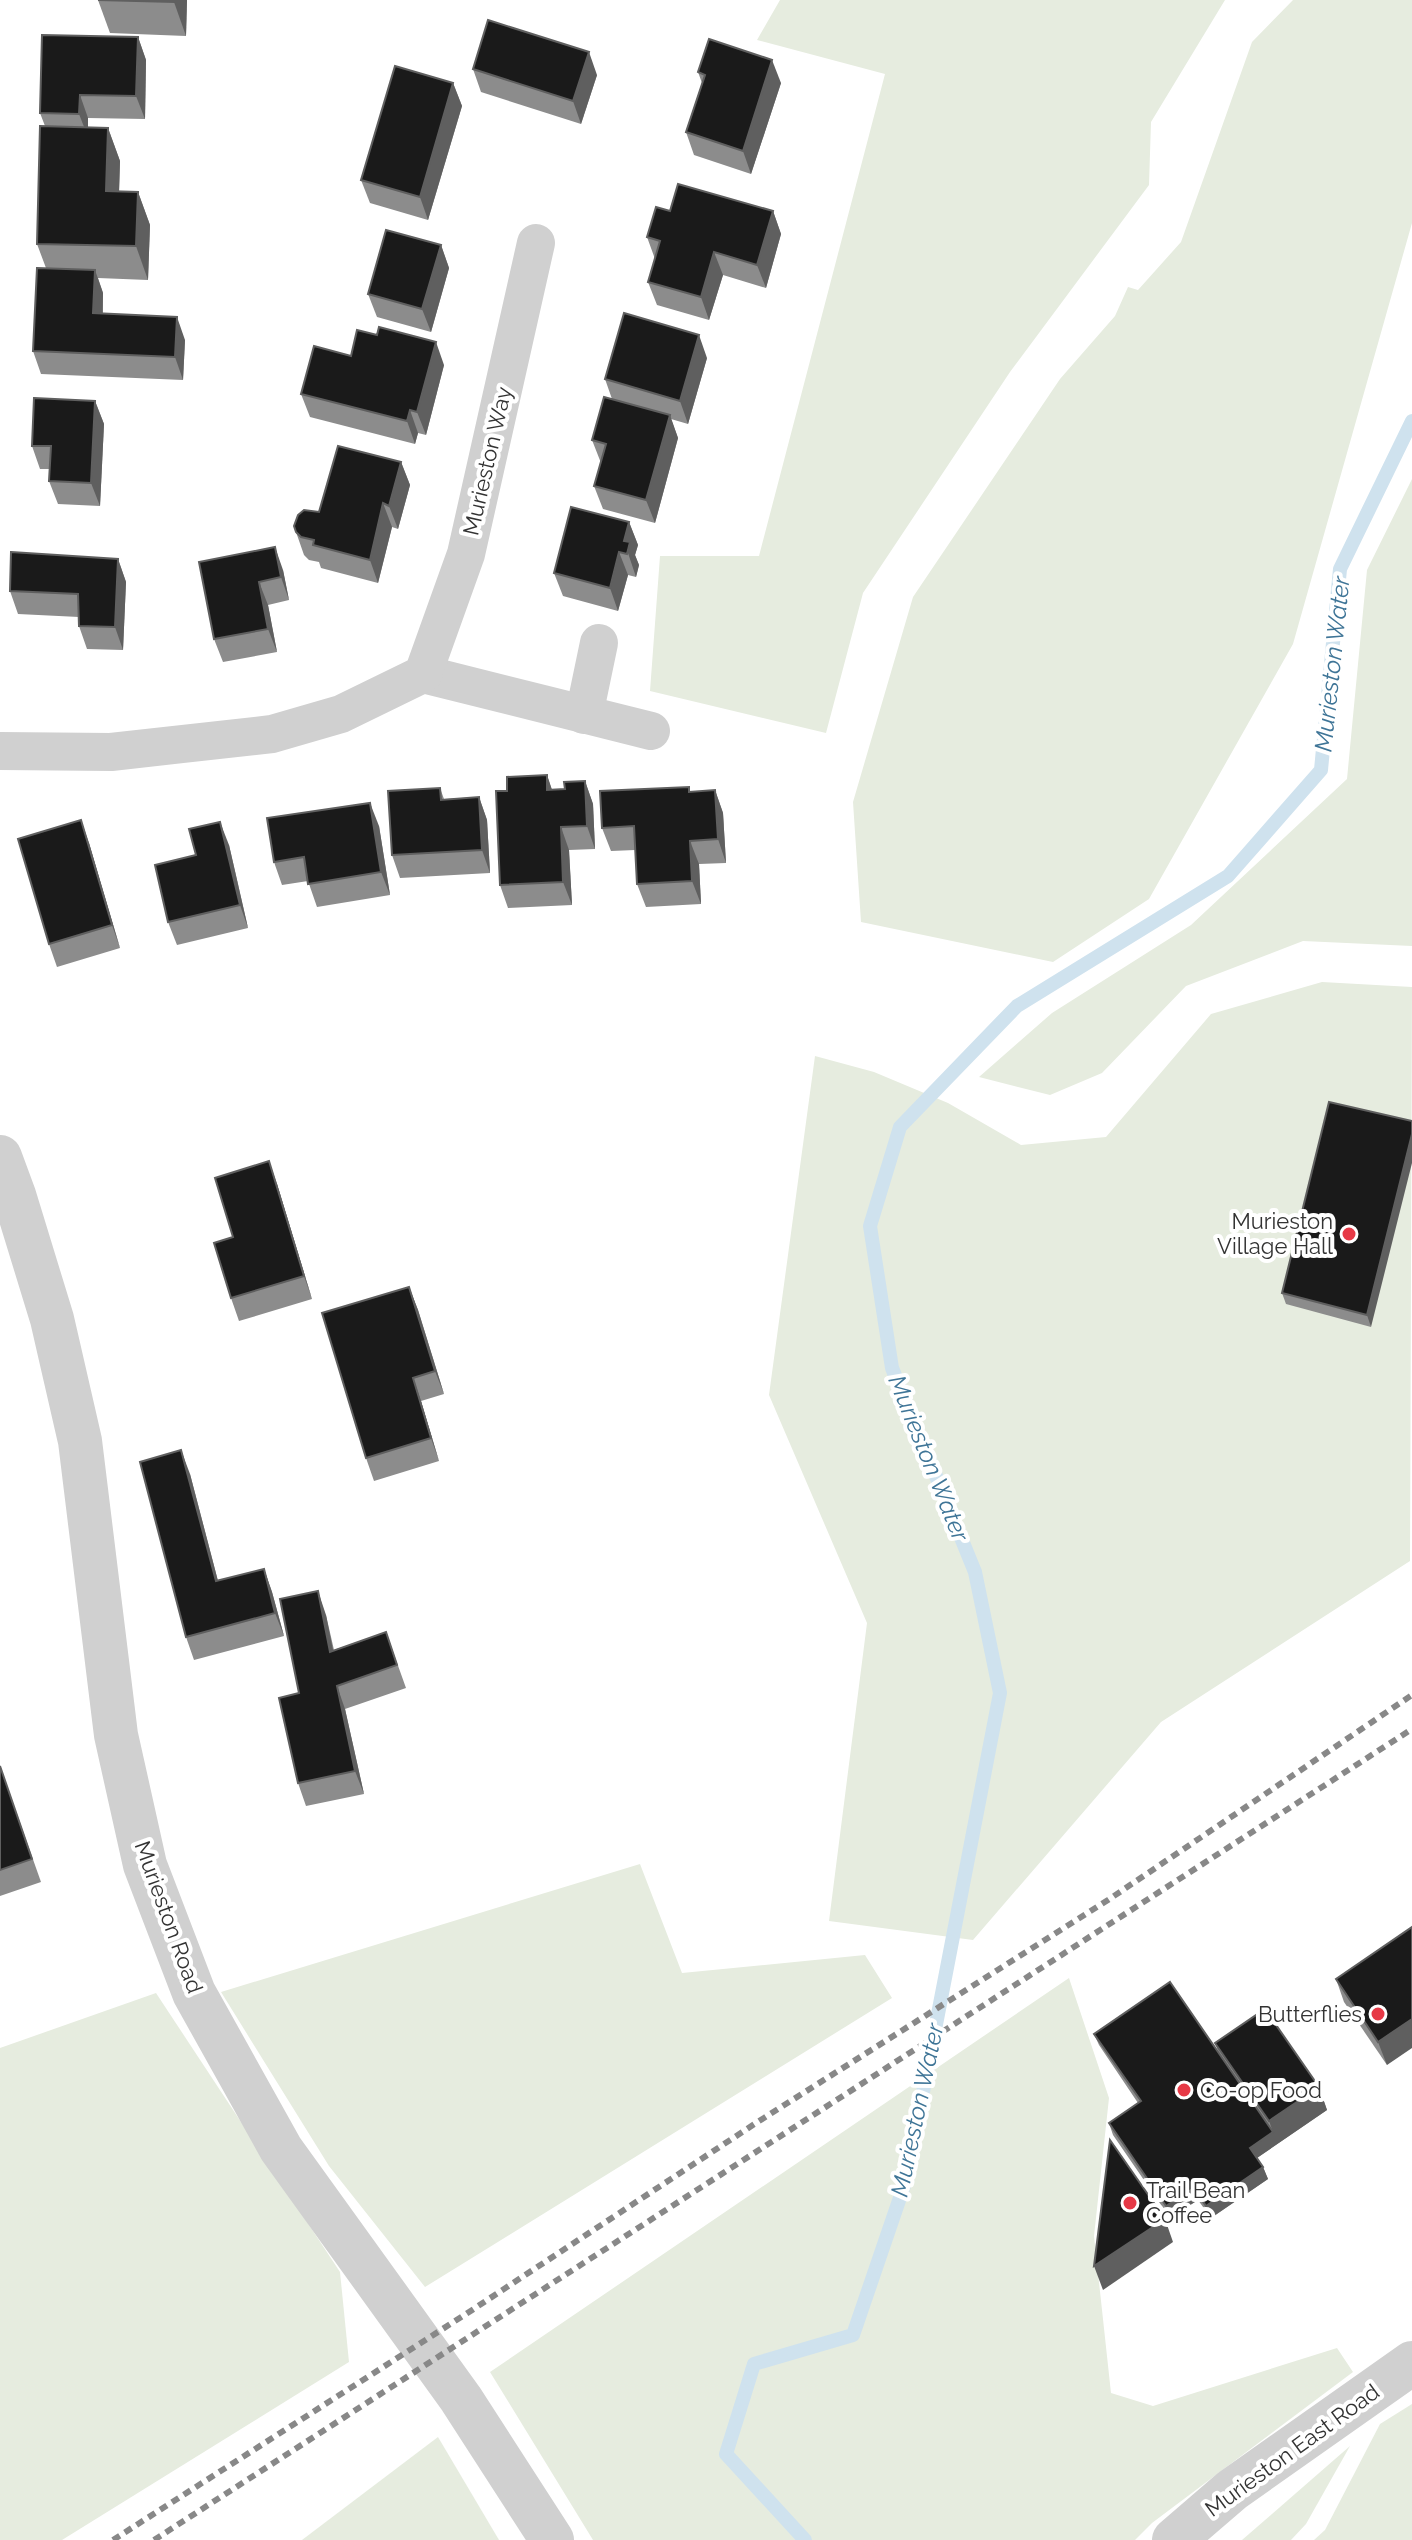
<svg xmlns="http://www.w3.org/2000/svg" width="1412" height="2540" font-family="Raleway,sans-serif">
  <rect width="100%" height="100%" fill="#fff"/>
  <g fill="#e6ecdf">
    <polygon points="780,0 1225,0 1151,122 1149,185 1010,372 863,593 826,733 650,691 660,556 759,556 885,74 757,40"/>
    <polygon points="1293,0 1412,0 1412,223 1293,644 1149,899 1053,962 861,922 853,802 913,597 1060,379 1115,316 1128,287 1138,290 1181,242 1252,42"/>
    <polygon points="1412,479 1412,946 1303,941 1186,986 1102,1073 1050,1095 979,1077 1052,1013 1191,925 1347,779 1367,570"/>
    <polygon points="1322,982 1412,987 1410,1561 1161,1722 973,1940 829,1921 867,1623 769,1395 815,1056 874,1072 948,1103 1021,1145 1106,1137 1211,1014"/>
    <polygon points="640,1864 682,1973 865,1955 892,1998 425,2287 329,2166 221,1992"/>
    <polygon points="1069,1978 1109,2098 1094,2236 1111,2393 1153,2406 1337,2348 1353,2372 1152,2523 1135,2540 593,2540 490,2372"/>
    <polygon points="156,1993 340,2272 349,2362 62,2540 0,2540 0,2048"/>
    <polygon points="1412,2404 1412,2540 1314,2540 1325,2530 1380,2424"/>
    <polygon points="438,2437 499,2540 302,2540"/>
    <polygon points="1350,2446 1306,2524 1291,2540 1242,2540"/>
  </g>
  <g fill="none" stroke-linecap="round" stroke-linejoin="round">
    <polyline stroke="#cfe2ee" stroke-width="14" points="805,2540 726,2454 754,2364 853,2335 906,2180 1000,1693 975,1572 892,1368 870,1226 900,1127 1017,1006 1228,876 1321,770 1340,569 1412,421"/>
    <g stroke="#d0d0d0" stroke-width="38">
      <polyline points="423,674 651,731"/>
      <polyline points="584,715 599,643"/>
      <polyline points="0,751 111,752 272,734 341,714 423,674 466,554 536,243"/>
    </g>
    <g stroke="#d0d0d0" stroke-width="44">
      <polyline points="0,1157 14,1195 52,1319 80,1441 116,1735 145,1865 194,1993 281,2149 461,2399 552,2540"/>
      <polyline points="1174,2540 1232,2490 1412,2363"/>
    </g>
    <g stroke="#888" stroke-width="6" stroke-dasharray="8 6" stroke-linecap="butt">
      <polyline points="113,2540 466,2314 756,2123 1108,1900 1412,1695"/>
      <polyline points="154,2540 1412,1729"/>
    </g>
  </g>
  <g fill="#8c8c8c">
    <polygon points="98,0 187,0 186,36 110,33"/>
    <polygon points="138,37 146,60 145,119 88,118 88,127 108,128 120,161 119,191 138,192 150,225 148,280 98,278 103,293 103,313 185,340 183,380 41,374 33,351 46,268 37,244 45,126 40,113"/>
    <polygon points="473,69 597,75 581,124 481,92"/>
    <polygon points="698,72 781,83 751,174 694,155 686,132 702,83"/>
    <polygon points="453,83 462,106 428,220 370,203 361,180"/>
    <polygon points="670,211 773,211 781,234 766,288 723,275 709,320 657,305 648,282 655,259 647,237"/>
    <polygon points="441,245 449,268 431,332 377,317 368,294"/>
    <polygon points="707,358 688,424 671,419 678,438 655,523 603,509 594,486 601,463 592,440 612,399 605,379"/>
    <polygon points="444,365 426,435 418,433 415,444 310,417 301,394"/>
    <polygon points="95,401 104,424 100,506 58,504 49,481 50,469 40,469 32,446"/>
    <polygon points="401,462 410,485 398,529 392,527 378,583 321,568 319,562 309,560 304,555 296,532 319,512"/>
    <polygon points="629,522 638,545 635,555 639,565 636,577 628,575 618,611 563,596 554,573"/>
    <polygon points="118,559 126,582 123,650 87,649 79,626 79,617 18,614 10,591"/>
    <polygon points="199,562 283,570 289,600 268,605 277,652 223,662 214,639"/>
    <polygon points="547,775 552,790 565,789 585,781 593,804 595,849 569,850 572,905 508,908 500,885 507,791"/>
    <polygon points="440,788 444,799 479,797 487,820 490,873 400,878 392,855"/>
    <polygon points="715,790 723,813 726,863 699,864 701,904 646,907 637,884 635,850 611,851 602,828 691,792"/>
    <polygon points="379,826 390,895 317,907 308,881 282,885 274,862"/>
    <polygon points="89,843 120,948 57,967 49,944"/>
    <polygon points="229,845 248,928 177,945 168,922 196,855"/>
    <polygon points="1329,1102 1371,1327 1286,1304 1282,1293"/>
    <polygon points="277,1184 312,1299 239,1321 231,1298 233,1237"/>
    <polygon points="409,1287 418,1310 444,1394 421,1401 439,1461 374,1481 366,1458"/>
    <polygon points="190,1474 218,1581 264,1569 272,1592 284,1636 194,1660 186,1637"/>
    <polygon points="326,1615 334,1650 386,1632 406,1688 345,1709 364,1794 306,1806 298,1783 299,1693"/>
    <polygon points="0,1766 41,1882 0,1896"/>
    <polygon points="1412,1927 1387,2065 1344,2002 1336,1979"/>
    <polygon points="1094,2034 1219,2054 1215,2043 1319,2087 1327,2110 1257,2158 1263,2167 1268,2179 1211,2218 1198,2200 1170,2218 1113,2135 1109,2123 1138,2103 1099,2045"/>
  </g>
  <g fill="#5f5f5f">
    <polygon points="174,0 187,0 186,36 174,2"/>
    <polygon points="138,37 146,60 145,119 136,96"/>
    <polygon points="589,52 597,75 581,124 573,101"/>
    <polygon points="772,60 781,83 751,174 743,151"/>
    <polygon points="453,83 462,106 428,220 420,197"/>
    <polygon points="80,95 88,118 88,137 79,114"/>
    <polygon points="108,128 120,161 118,225 106,191"/>
    <polygon points="138,192 150,225 148,280 136,246"/>
    <polygon points="773,211 781,234 766,288 757,265"/>
    <polygon points="441,245 449,268 431,332 422,309"/>
    <polygon points="714,252 723,275 709,320 701,297"/>
    <polygon points="95,270 103,293 102,336 93,313"/>
    <polygon points="177,317 185,340 183,380 175,357"/>
    <polygon points="699,335 707,358 688,424 680,401"/>
    <polygon points="436,342 444,365 426,435 417,412"/>
    <polygon points="95,401 104,424 100,506 91,483"/>
    <polygon points="410,410 418,433 415,444 407,421"/>
    <polygon points="670,415 678,438 655,523 646,500"/>
    <polygon points="401,462 410,485 398,529 389,506"/>
    <polygon points="383,503 392,527 378,583 370,560"/>
    <polygon points="629,522 638,545 635,555 639,565 636,577 624,541"/>
    <polygon points="275,547 283,570 289,600 281,577"/>
    <polygon points="619,552 628,575 618,611 610,588"/>
    <polygon points="118,559 126,582 123,650 115,627"/>
    <polygon points="259,582 268,605 277,652 268,629"/>
    <polygon points="547,775 555,799 547,790"/>
    <polygon points="585,781 593,804 595,849 587,826"/>
    <polygon points="715,790 723,813 726,863 718,839"/>
    <polygon points="479,797 487,820 490,873 482,850"/>
    <polygon points="370,803 379,826 390,895 381,872"/>
    <polygon points="81,820 89,843 120,948 112,925"/>
    <polygon points="220,822 229,845 248,928 240,905"/>
    <polygon points="561,827 569,850 572,905 563,882"/>
    <polygon points="690,841 699,864 701,904 692,881"/>
    <polygon points="1412,1134 1412,1163 1371,1327 1367,1315"/>
    <polygon points="269,1161 277,1184 312,1299 304,1276"/>
    <polygon points="409,1287 418,1310 444,1394 435,1371"/>
    <polygon points="413,1378 421,1401 439,1461 431,1438"/>
    <polygon points="181,1450 190,1474 224,1604 216,1581"/>
    <polygon points="264,1569 272,1592 284,1636 275,1613"/>
    <polygon points="318,1591 326,1615 338,1675 330,1652"/>
    <polygon points="337,1686 345,1709 364,1794 355,1771"/>
    <polygon points="1412,2019 1412,2048 1387,2065 1378,2042"/>
    <polygon points="1319,2087 1327,2110 1254,2160 1250,2148 1273,2132 1269,2121"/>
    <polygon points="1263,2167 1268,2179 1211,2218 1206,2206"/>
    <polygon points="1194,2188 1198,2200 1170,2218 1166,2206"/>
    <polygon points="1165,2219 1173,2242 1103,2290 1094,2266"/>
  </g>
  <g fill="#1a1a1a" stroke="#5f5f5f" stroke-width="2">
    <polygon points="98,0 174,0 174,2"/>
    <polygon points="488,20 589,52 573,101 473,69"/>
    <polygon points="42,35 138,37 136,96 80,95 79,114 40,113"/>
    <polygon points="709,39 772,60 743,151 686,132 705,75 698,72"/>
    <polygon points="395,66 453,83 420,197 361,180"/>
    <polygon points="40,126 108,128 106,191 138,192 136,246 37,244"/>
    <polygon points="678,184 773,211 757,265 714,252 701,297 648,282 660,241 647,237 656,207 670,211"/>
    <polygon points="386,230 441,245 422,309 368,294"/>
    <polygon points="37,268 95,270 93,313 177,317 175,357 33,351"/>
    <polygon points="624,313 699,335 680,401 605,379"/>
    <polygon points="379,327 436,342 417,412 410,410 407,421 301,394 314,346 351,356 357,330 377,335"/>
    <polygon points="604,397 670,415 646,500 594,486 606,444 592,440"/>
    <polygon points="34,398 95,401 91,483 49,481 51,446 32,446"/>
    <polygon points="338,446 401,462 389,506 383,503 370,560 313,545 314,540 301,537 296,532 294,526 298,515 304,510 319,512"/>
    <polygon points="571,507 629,522 624,541 630,542 627,554 619,552 610,588 554,573"/>
    <polygon points="275,547 281,577 259,582 268,629 214,639 199,562"/>
    <polygon points="11,552 118,559 115,627 79,626 78,594 10,591"/>
    <polygon points="547,775 547,790 565,789 564,782 585,781 587,826 561,827 563,882 500,885 496,791 507,791 507,777"/>
    <polygon points="689,787 689,792 715,790 718,839 690,841 692,881 637,884 634,826 602,828 600,791"/>
    <polygon points="440,788 441,800 479,797 482,850 392,855 388,791"/>
    <polygon points="370,803 381,872 308,884 304,857 274,862 267,818"/>
    <polygon points="81,820 112,925 49,944 18,839"/>
    <polygon points="220,822 240,905 168,922 155,865 196,855 189,829"/>
    <polygon points="1329,1102 1412,1121 1412,1134 1367,1315 1282,1293"/>
    <polygon points="269,1161 304,1276 231,1298 214,1243 233,1237 215,1178"/>
    <polygon points="409,1287 435,1371 413,1378 431,1438 366,1458 322,1313"/>
    <polygon points="181,1450 216,1581 264,1569 275,1613 186,1637 140,1462"/>
    <polygon points="318,1591 330,1652 386,1632 397,1665 337,1686 355,1771 298,1783 279,1698 299,1693 280,1599"/>
    <polygon points="0,1766 32,1859 0,1870"/>
    <polygon points="1412,1927 1412,2019 1378,2042 1336,1979"/>
    <polygon points="1170,1982 1273,2132 1250,2148 1263,2167 1206,2206 1194,2188 1166,2206 1109,2123 1141,2101 1094,2034"/>
    <polygon points="1265,2009 1319,2087 1269,2121 1215,2043"/>
    <polygon points="1110,2140 1165,2219 1094,2266"/>
  </g>
  <g fill="#e63946" stroke="#fff" stroke-width="3">
    <circle cx="1349" cy="1234" r="8"/>
    <circle cx="1378" cy="2014" r="8"/>
    <circle cx="1184" cy="2090" r="8"/>
    <circle cx="1130" cy="2203" r="8"/>
  </g>
  <g text-anchor="middle" dominant-baseline="central" stroke-width="8" stroke-linejoin="round" paint-order="stroke">
    <g font-size="22" fill="#333" stroke="#fff">
      <text transform="translate(487 461) rotate(-77)">Murieston Way</text>
      <text transform="translate(169 1917) rotate(70)">Murieston Road</text>
      <text transform="translate(1292 2450) rotate(-36)">Murieston East Road</text>
    </g>
    <g font-size="22" fill="#333" stroke="#fff" text-anchor="end">
      <text x="1333" y="1221">Murieston<tspan x="1333" dy="25">Village Hall</tspan></text>
      <text x="1362" y="2014">Butterflies</text>
      <text x="1200" y="2090" text-anchor="start">Co-op Food</text>
      <text x="1146" y="2190" text-anchor="start">Trail Bean<tspan x="1146" dy="25">Coffee</tspan></text>
    </g>
    <g font-size="24" font-style="italic" fill="#3f7597" stroke="#fff">
      <text transform="translate(1332 664) rotate(-84)">Murieston Water</text>
      <text transform="translate(929 1458) rotate(68)">Murieston Water</text>
      <text transform="translate(917 2110) rotate(-78)">Murieston Water</text>
    </g>
  </g>
</svg>
